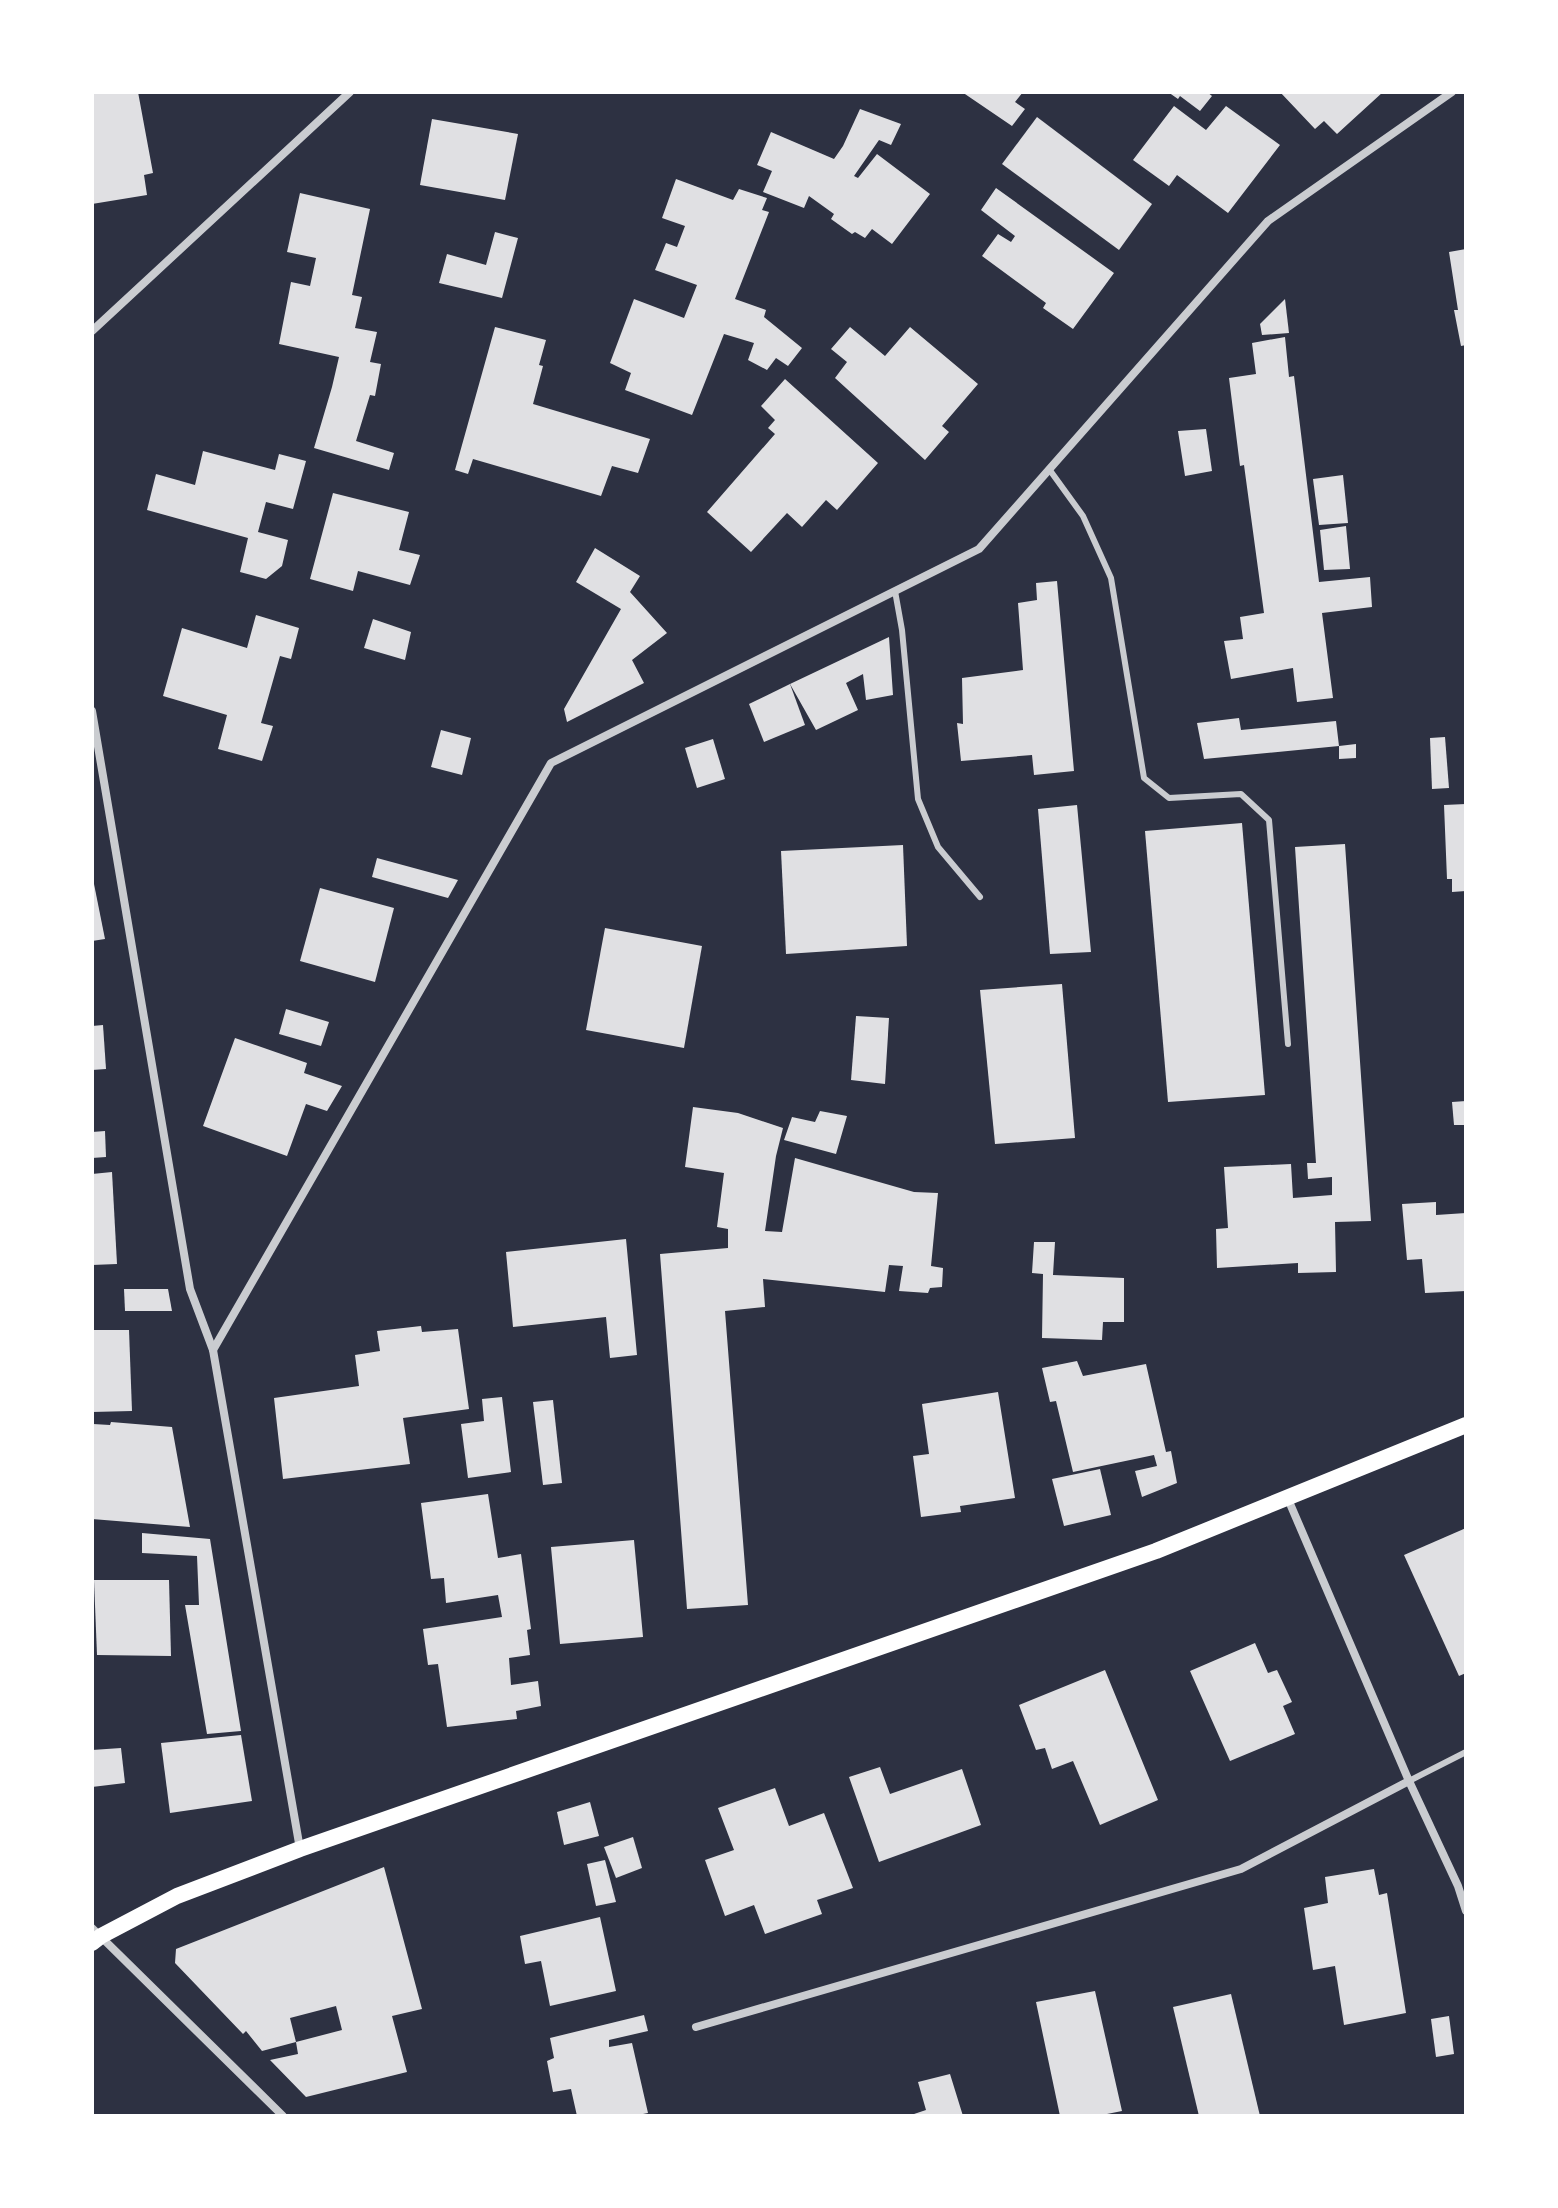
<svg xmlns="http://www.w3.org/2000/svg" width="1558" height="2208" font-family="Commissioner,sans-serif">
  <rect width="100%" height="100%" fill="#2d3142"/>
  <g fill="#e0e0e3">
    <polygon points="92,92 138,92 153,173 144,175 147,195 92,204"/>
    <polygon points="962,92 1023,92 1015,102 1025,109 1012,126"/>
    <polygon points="1168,92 1207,92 1212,96 1200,111 1180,96 1178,99"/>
    <polygon points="1280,92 1383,92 1337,134 1324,121 1315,129"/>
    <polygon points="1174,106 1206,130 1226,106 1280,145 1228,213 1177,175 1169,186 1133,160"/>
    <polygon points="860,109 901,124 891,145 879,140 854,176 858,178 877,154 930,194 892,244 872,229 865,238 855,232 852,234 831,219 834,214 809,196 804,208 763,192 772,171 757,165 771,132 834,159 843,146"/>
    <polygon points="1037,117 1152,204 1119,250 1002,164"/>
    <polygon points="432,119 518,134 505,200 420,185"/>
    <polygon points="676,179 733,200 739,189 767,198 762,210 769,212 735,299 766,310 764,317 802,348 788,366 776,358 767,370 748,360 754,343 724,334 692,415 625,390 631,373 610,363 634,299 684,318 697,285 655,270 666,243 677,247 685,226 662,218"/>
    <polygon points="996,188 1114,273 1073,329 1043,308 1046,303 982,256 998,234 1011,242 1015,236 981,210"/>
    <polygon points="300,193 370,209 352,295 362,297 355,328 377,332 370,362 381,364 375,396 370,395 356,441 394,453 389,470 314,448 332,387 339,357 279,344 291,282 310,286 316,258 287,252"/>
    <polygon points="495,232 518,238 502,298 439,283 447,254 486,265"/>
    <polygon points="1466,249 1466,345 1461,346 1454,310 1458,310 1449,252"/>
    <polygon points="1285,299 1289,333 1262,335 1260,324"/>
    <polygon points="495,327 546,340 539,365 543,366 533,404 650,439 638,473 612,466 601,496 473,459 468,474 455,470"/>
    <polygon points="850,327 885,356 910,327 978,384 942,426 949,432 925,460 835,378 847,362 831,349"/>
    <polygon points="1285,337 1289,377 1294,376 1319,582 1370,577 1372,607 1322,613 1333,698 1297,702 1293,668 1231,679 1224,641 1243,639 1240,617 1264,613 1244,465 1240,466 1229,378 1256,374 1252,343"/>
    <polygon points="785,379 878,463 837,510 826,500 802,527 787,513 751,552 707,512 775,434 768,428 775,420 761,406"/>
    <polygon points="1206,429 1212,471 1185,476 1178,431"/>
    <polygon points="203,451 275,470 279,454 306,461 293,509 266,502 258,532 288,540 282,566 266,579 240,572 248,538 147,510 156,474 195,485"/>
    <polygon points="1343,475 1348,523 1319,525 1313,479"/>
    <polygon points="333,493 409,512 399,550 420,555 410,585 358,571 353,591 310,579"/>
    <polygon points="1346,526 1350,569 1324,570 1320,530"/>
    <polygon points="595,548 640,576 630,592 667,633 632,660 644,683 567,722 564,709 621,609 576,582"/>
    <polygon points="1057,581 1074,771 1034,775 1032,755 961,761 957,723 963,724 962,678 1023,670 1018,603 1037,600 1036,583"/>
    <polygon points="256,615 299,628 291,659 280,656 261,723 273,726 262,761 218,749 227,715 163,696 182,628 247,648"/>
    <polygon points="373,619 411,632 405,660 364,648"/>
    <polygon points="889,637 893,695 866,700 863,674 846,683 858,710 816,730 790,684"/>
    <polygon points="790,684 805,725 764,742 749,704"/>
    <polygon points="1239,718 1241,730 1336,721 1339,746 1356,744 1356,758 1339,759 1339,746 1204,759 1197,723"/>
    <polygon points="441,730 471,738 462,775 431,767"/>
    <polygon points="1445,737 1449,788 1432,789 1430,738"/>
    <polygon points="713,739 725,779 697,788 685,748"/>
    <polygon points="1466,804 1466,891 1452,892 1452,879 1447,879 1444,805"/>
    <polygon points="1077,805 1091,952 1050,954 1038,809"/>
    <polygon points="1242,823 1265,1095 1168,1102 1145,831"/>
    <polygon points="1345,844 1371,1221 1335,1222 1336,1272 1298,1273 1298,1263 1217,1268 1216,1229 1228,1228 1224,1167 1291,1164 1293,1198 1332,1195 1332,1177 1308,1179 1307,1163 1316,1163 1295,847"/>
    <polygon points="903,845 907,946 786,954 781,851"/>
    <polygon points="377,858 458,880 448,898 372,877"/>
    <polygon points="92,874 105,939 92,941"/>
    <polygon points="320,888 394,908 375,982 300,961"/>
    <polygon points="605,928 702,946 684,1048 586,1030"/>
    <polygon points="1062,984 1075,1138 995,1144 980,990"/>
    <polygon points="286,1009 329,1022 321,1046 279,1034"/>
    <polygon points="856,1016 889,1018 885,1084 851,1080"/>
    <polygon points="103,1025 106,1069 92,1070 92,1026"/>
    <polygon points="235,1038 307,1063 304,1073 342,1086 327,1111 306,1104 287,1156 203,1126"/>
    <polygon points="1466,1101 1466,1125 1454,1125 1452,1102"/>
    <polygon points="693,1107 738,1113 783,1128 776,1156 765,1231 782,1232 795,1158 914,1192 938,1193 931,1266 943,1268 942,1287 930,1288 928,1293 899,1291 903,1266 889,1265 885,1292 763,1279 765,1307 725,1311 748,1605 687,1609 660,1254 728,1248 728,1229 717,1227 724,1173 685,1167"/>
    <polygon points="820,1111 847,1116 836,1154 784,1140 792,1117 815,1122"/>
    <polygon points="105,1131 106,1157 92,1158 92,1132"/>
    <polygon points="112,1172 117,1264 92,1265 92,1174"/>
    <polygon points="1436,1202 1436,1215 1466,1213 1466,1291 1425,1293 1422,1259 1407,1260 1402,1204"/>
    <polygon points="626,1239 637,1355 610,1358 606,1317 513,1327 506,1252"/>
    <polygon points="1034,1242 1055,1242 1053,1275 1124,1278 1124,1322 1103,1322 1102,1340 1042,1338 1043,1274 1032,1273"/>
    <polygon points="124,1289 168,1289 172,1311 125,1311"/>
    <polygon points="421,1326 422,1332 458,1329 469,1409 403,1418 410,1464 283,1479 274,1398 359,1386 355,1355 380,1351 377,1331"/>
    <polygon points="92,1330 129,1330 132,1411 92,1412"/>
    <polygon points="1077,1361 1083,1376 1146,1364 1166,1452 1171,1451 1177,1483 1142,1497 1135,1471 1157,1466 1154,1455 1073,1472 1056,1401 1050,1402 1042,1368"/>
    <polygon points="998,1392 1015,1498 960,1506 961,1512 921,1517 913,1456 929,1454 922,1404"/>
    <polygon points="502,1397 511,1472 468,1478 461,1424 484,1421 482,1399"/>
    <polygon points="553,1400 562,1483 543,1485 533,1402"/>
    <polygon points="111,1422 172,1427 190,1527 92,1519 93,1424 110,1425"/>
    <polygon points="1100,1469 1111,1515 1064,1526 1052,1479"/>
    <polygon points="488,1494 498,1558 521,1554 531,1629 527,1630 530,1655 509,1658 511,1685 538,1681 541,1706 516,1711 517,1719 447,1727 438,1664 428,1665 423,1629 502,1617 498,1595 446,1603 444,1578 431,1579 421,1503"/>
    <polygon points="1466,1528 1466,1673 1459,1676 1404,1555"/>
    <polygon points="142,1533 210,1539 241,1731 207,1734 185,1605 199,1605 197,1556 142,1553"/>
    <polygon points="634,1540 643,1637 560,1644 551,1547"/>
    <polygon points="94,1580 169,1580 171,1656 97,1655"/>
    <polygon points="1255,1643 1268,1673 1277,1670 1292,1702 1283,1706 1295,1734 1230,1761 1190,1671"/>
    <polygon points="1105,1670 1158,1800 1100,1825 1073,1761 1052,1769 1045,1748 1036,1750 1019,1705"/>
    <polygon points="241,1735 252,1801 170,1813 161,1743"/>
    <polygon points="121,1748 125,1783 92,1787 92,1750"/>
    <polygon points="880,1767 890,1794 962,1769 981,1825 879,1862 849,1777"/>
    <polygon points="775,1788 789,1826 824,1813 853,1888 817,1900 822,1914 765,1934 754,1905 725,1916 705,1860 734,1850 718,1808"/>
    <polygon points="590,1802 599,1836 564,1845 557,1812"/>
    <polygon points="633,1837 642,1868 616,1878 604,1847"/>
    <polygon points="605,1860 616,1902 596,1906 587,1864"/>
    <polygon points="384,1867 422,2009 392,2016 407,2072 306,2097 270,2060 298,2054 296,2042 342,2030 336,2006 290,2018 296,2042 262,2051 246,2031 243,2034 175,1963 176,1949"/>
    <polygon points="1374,1869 1379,1895 1387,1893 1406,2013 1344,2025 1335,1966 1313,1970 1304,1908 1328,1903 1325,1877"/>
    <polygon points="600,1917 616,1991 550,2006 541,1961 525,1964 520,1936"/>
    <polygon points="1095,1991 1122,2111 1107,2114 1108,2116 1060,2116 1036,2002"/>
    <polygon points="1231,1994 1260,2116 1199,2116 1173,2007"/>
    <polygon points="644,2015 648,2031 609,2040 609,2047 632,2043 648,2113 633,2116 577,2116 571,2089 553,2092 547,2061 554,2058 550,2038"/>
    <polygon points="1449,2016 1454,2054 1436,2057 1431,2019"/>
    <polygon points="950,2074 963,2116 908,2116 926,2110 918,2082"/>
  </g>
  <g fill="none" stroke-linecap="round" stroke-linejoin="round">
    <g stroke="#caccd0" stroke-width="6">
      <polyline points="1049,469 1083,516 1111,578 1144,778 1169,798 1241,794 1269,820 1288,1044"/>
      <polyline points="895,591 902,630 918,799 938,847 980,897"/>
      <polyline points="1409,1781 1466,1752"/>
    </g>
    <g stroke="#caccd0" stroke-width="8">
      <polyline points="92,331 350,92"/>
      <polyline points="92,711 190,1289 213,1350"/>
      <polyline points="1288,1499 1409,1781 1458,1886 1466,1911"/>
      <polyline points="300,1849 213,1350 551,763 979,549 1268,221 1452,92"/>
      <polyline points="92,1928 283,2116"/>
      <polyline points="696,2027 1241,1869 1409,1781"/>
    </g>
    <polyline stroke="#fff" stroke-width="16" points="92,1943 101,1936 177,1896 300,1849 1156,1551 1466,1425"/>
  </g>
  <rect width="1558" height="2208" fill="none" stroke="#ffffff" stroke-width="188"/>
</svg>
